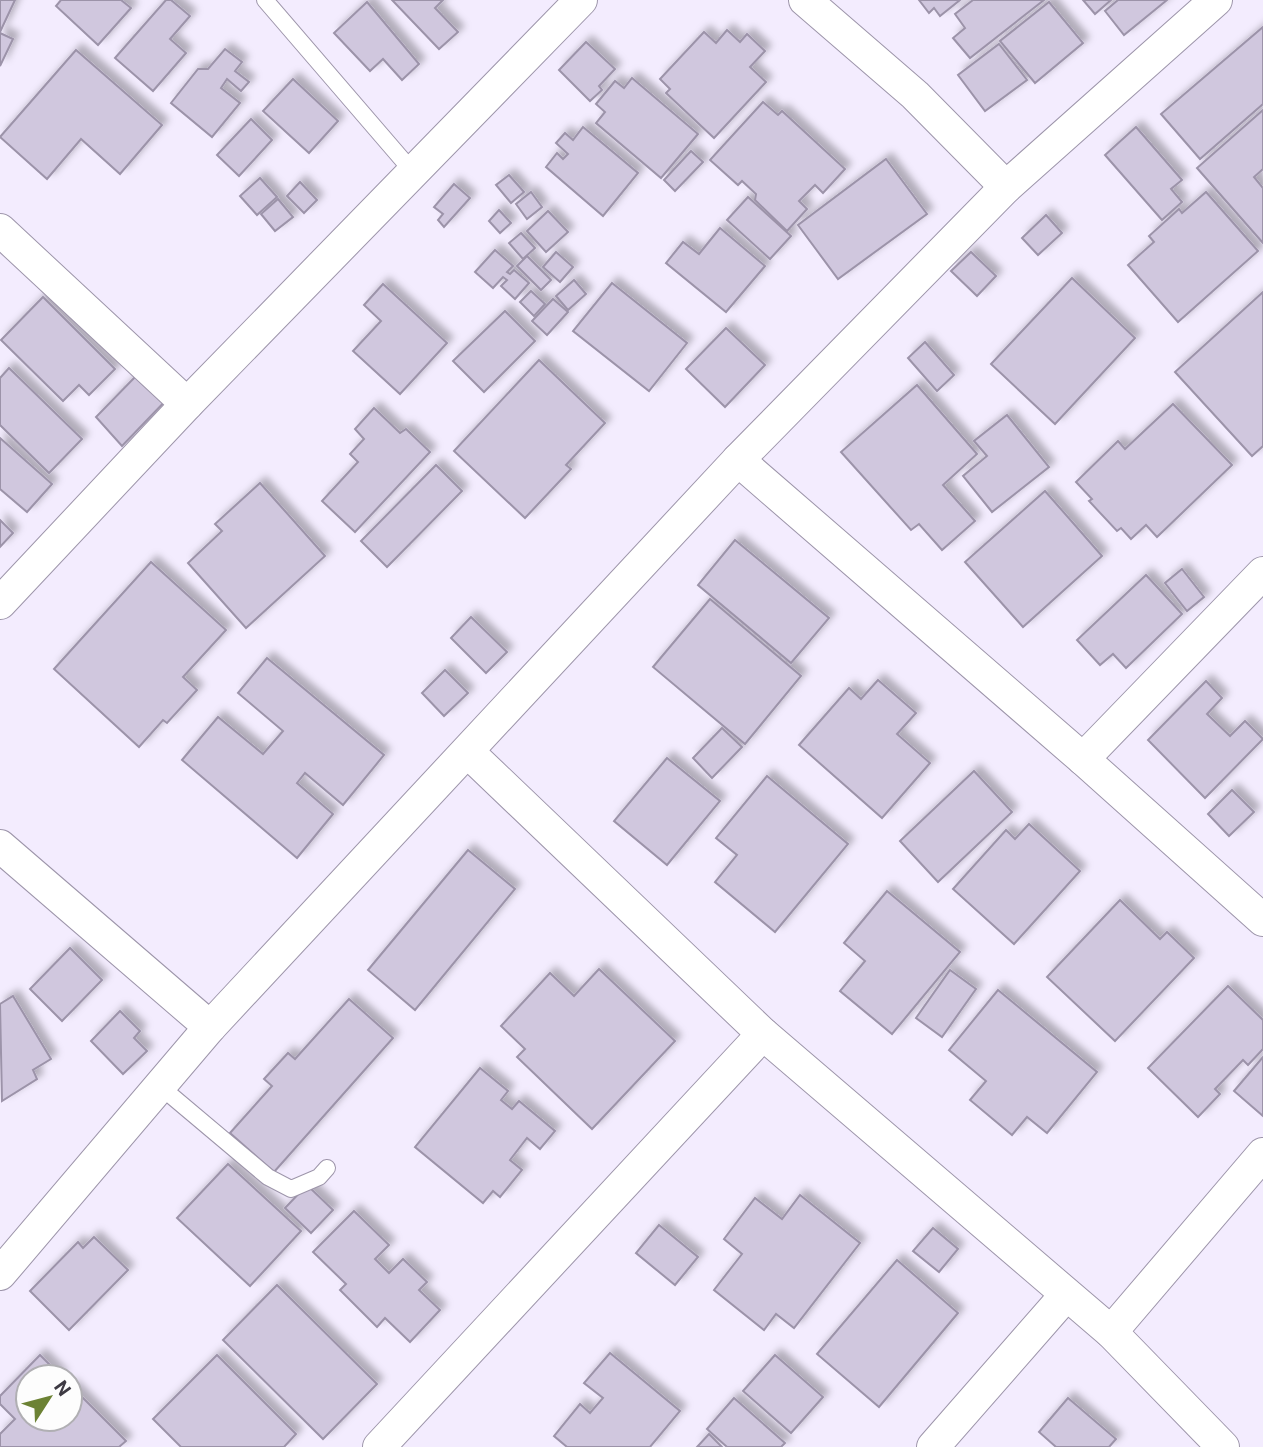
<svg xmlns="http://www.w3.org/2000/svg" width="1263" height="1447" font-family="Roboto,sans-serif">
  <defs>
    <filter id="shadow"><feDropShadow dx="6" dy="-6" stdDeviation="3.5" flood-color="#0004"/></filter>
  </defs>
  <rect width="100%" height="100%" fill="#f3ecfe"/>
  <g fill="#d0c7de" stroke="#9c93a9" stroke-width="2" filter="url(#shadow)">
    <polygon points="0,0 15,0 0,32"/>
    <polygon points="61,0 121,0 131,8 98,45 56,6"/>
    <polygon points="166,0 171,0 190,16 170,39 186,53 153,91 115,58"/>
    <polygon points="392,0 443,0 435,8 458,32 439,49"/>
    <polygon points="919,0 960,0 940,16 934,8 929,13"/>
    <polygon points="973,0 1044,0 970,58 953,38 965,28 955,14"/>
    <polygon points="1083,0 1111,0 1095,14"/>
    <polygon points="1118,0 1167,0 1124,35 1105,11"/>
    <polygon points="367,2 419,64 402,80 383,59 370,71 334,33"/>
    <polygon points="1049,2 1083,43 1035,83 1000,41"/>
    <polygon points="1263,27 1263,104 1200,159 1161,114"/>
    <polygon points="727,30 740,42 747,34 765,51 750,67 766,82 714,138 666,93 670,89 660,79 704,32 716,43"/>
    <polygon points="0,33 13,39 0,66"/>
    <polygon points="586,42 615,69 599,86 602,90 590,101 559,70"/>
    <polygon points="999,44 1027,80 985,111 958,75"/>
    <polygon points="225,49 242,62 235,71 249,82 241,91 227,79 221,88 240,103 212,137 171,103 198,69 208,69"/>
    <polygon points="76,50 162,125 120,174 81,139 47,179 0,137"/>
    <polygon points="632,78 698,134 661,178 596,123 605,112 596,104 615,81 624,88"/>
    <polygon points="293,79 338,121 309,153 263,111"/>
    <polygon points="763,102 778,115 782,111 845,169 823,193 815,185 799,201 807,209 787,231 755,200 756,194 742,181 738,185 710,160"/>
    <polygon points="1263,110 1263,169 1254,177 1263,188 1263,243 1197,168"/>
    <polygon points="251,119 272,140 239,176 217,155"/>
    <polygon points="583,127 638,173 603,216 546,167 557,153 563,159 568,154 556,143 565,133 573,140"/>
    <polygon points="1136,127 1182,180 1171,189 1182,202 1162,220 1105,155"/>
    <polygon points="691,151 703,162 675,191 664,180"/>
    <polygon points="886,159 927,214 838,279 798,225"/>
    <polygon points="509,175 524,192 511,203 496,185"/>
    <polygon points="260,178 277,197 257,215 240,196"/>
    <polygon points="300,182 317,200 304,213 287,196"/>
    <polygon points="454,184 470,198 444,227 438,220 443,214 434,207"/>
    <polygon points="531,192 542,207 527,219 516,204"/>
    <polygon points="1206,192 1258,251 1178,322 1128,265 1154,242 1149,236 1179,209 1182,213"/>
    <polygon points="748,197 791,236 770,259 727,220"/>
    <polygon points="278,199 293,217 275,231 261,214"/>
    <polygon points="499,210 511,223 500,233 489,221"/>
    <polygon points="548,211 568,232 546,252 527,231"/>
    <polygon points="1046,215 1062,233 1038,255 1022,238"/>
    <polygon points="720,228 765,266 726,312 666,263 683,242 699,254"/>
    <polygon points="521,233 535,248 523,259 509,243"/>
    <polygon points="495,250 513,266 507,272 510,274 514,270 529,283 515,299 501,286 507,280 503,277 493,288 475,272"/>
    <polygon points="556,252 573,267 560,282 543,267"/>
    <polygon points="971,252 996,276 977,296 951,271"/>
    <polygon points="527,256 551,280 541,290 517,266"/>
    <polygon points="1072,278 1135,338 1055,424 991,364"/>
    <polygon points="574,280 586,294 568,310 556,296"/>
    <polygon points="612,283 687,343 649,391 573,331"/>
    <polygon points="383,284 447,343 400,394 353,351 381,321 364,305"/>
    <polygon points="531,291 545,304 534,316 520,302"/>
    <polygon points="1263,292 1263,446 1252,456 1175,372"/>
    <polygon points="43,297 115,369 89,395 79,385 63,401 1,340"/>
    <polygon points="553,299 568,312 547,335 532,321"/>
    <polygon points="505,311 535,341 484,392 453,361"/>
    <polygon points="726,328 765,365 725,407 686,369"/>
    <polygon points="925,342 954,375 937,391 908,358"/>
    <polygon points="539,360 605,423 566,465 571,469 525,518 454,451"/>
    <polygon points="9,368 82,439 49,473 0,425 0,378"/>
    <polygon points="136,376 173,393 122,446 96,417"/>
    <polygon points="917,385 977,454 943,485 975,521 942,550 919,524 911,530 841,452"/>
    <polygon points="1173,404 1232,465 1157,537 1146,525 1131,539 1121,528 1117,531 1089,501 1092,499 1076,482 1118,441 1125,449"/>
    <polygon points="374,408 400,433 406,429 430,452 355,532 322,501 358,462 350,454 364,439 355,429"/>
    <polygon points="1007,415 1049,467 992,512 963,476 987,456 974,441"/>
    <polygon points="0,438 52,484 27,512 0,489"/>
    <polygon points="436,465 462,491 387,567 361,541"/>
    <polygon points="260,483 325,556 246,628 188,563 222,531 215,524"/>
    <polygon points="1045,491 1102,556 1023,627 965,562"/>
    <polygon points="0,520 13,533 0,547"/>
    <polygon points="735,540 829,618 791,663 698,585"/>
    <polygon points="151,562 226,630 183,677 197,690 167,723 163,720 139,747 54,669"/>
    <polygon points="1182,569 1204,597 1187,611 1165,583"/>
    <polygon points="1146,575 1182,614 1126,668 1113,654 1100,665 1077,640"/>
    <polygon points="710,599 801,676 745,744 653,667"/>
    <polygon points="471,617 507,652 486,673 451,638"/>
    <polygon points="267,658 384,755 343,805 305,773 297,783 333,814 297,858 182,760 218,717 263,754 283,731 238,693"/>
    <polygon points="445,670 468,693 444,716 422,693"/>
    <polygon points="878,680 916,713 897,734 930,763 882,818 799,745 849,688 861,699"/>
    <polygon points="1206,681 1222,698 1207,714 1230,736 1245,721 1263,739 1205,798 1148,740"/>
    <polygon points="722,728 742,747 712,778 693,758"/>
    <polygon points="667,758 720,801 667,865 614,821"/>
    <polygon points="974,771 1012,812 938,882 900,841"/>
    <polygon points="767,776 848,844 775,932 715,882 737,855 716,838"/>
    <polygon points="1232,790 1254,812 1229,836 1208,814"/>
    <polygon points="1029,824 1080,871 1014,944 953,889 1006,830 1015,839"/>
    <polygon points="468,850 515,889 415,1010 368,970"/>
    <polygon points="887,891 960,952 892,1034 840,991 865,961 844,943"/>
    <polygon points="1120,900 1160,939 1167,932 1194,958 1115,1041 1047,977"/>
    <polygon points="70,948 102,980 62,1021 30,989"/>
    <polygon points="599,969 675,1041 592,1129 517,1057 525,1049 501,1026 550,973 574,996"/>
    <polygon points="950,970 976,989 942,1037 916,1018"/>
    <polygon points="1228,986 1263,1020 1263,1049 1248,1065 1243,1060 1215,1089 1220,1094 1198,1117 1148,1068"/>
    <polygon points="998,990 1097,1072 1047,1133 1027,1117 1012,1135 970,1100 986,1081 949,1050"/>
    <polygon points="13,996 51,1059 33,1070 37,1079 2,1101 0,1004"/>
    <polygon points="349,999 393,1038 274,1172 230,1133 272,1086 264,1079 288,1053 295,1059"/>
    <polygon points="120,1011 140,1031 134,1038 147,1051 123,1074 91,1041"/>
    <polygon points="1263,1057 1263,1116 1234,1091"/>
    <polygon points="480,1068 508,1091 501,1100 512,1109 519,1101 555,1131 540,1149 527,1138 510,1160 522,1170 500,1197 493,1191 483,1203 415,1147"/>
    <polygon points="228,1164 301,1231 250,1286 177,1218"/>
    <polygon points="307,1185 333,1210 311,1233 285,1208"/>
    <polygon points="800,1195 860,1243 794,1328 776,1314 764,1330 714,1290 742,1254 724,1239 755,1198 782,1219"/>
    <polygon points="354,1211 389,1245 375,1259 389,1273 403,1259 427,1282 419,1290 440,1310 410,1342 385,1318 377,1327 340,1290 346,1284 313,1252"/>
    <polygon points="659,1225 698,1257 675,1285 636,1253"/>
    <polygon points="933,1228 958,1249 939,1272 913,1251"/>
    <polygon points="94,1237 128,1270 69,1330 30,1291 78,1242 83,1248"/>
    <polygon points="897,1260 958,1313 879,1407 817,1354"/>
    <polygon points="277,1285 377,1384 323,1439 223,1340"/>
    <polygon points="610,1353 680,1411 650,1447 567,1447 554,1436 580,1404 590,1413 603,1398 584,1383"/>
    <polygon points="40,1355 62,1377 28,1377 28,1419 70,1419 70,1385 126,1441 119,1447 0,1447 0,1434 15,1419 0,1404 0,1396"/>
    <polygon points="217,1355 296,1434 284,1447 181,1447 153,1419"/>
    <polygon points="775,1355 823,1397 791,1433 743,1391"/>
    <polygon points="734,1398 785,1443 781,1447 727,1447 707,1429"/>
    <polygon points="1068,1398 1116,1439 1109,1447 1056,1447 1039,1432"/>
    <polygon points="709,1434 722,1447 697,1447"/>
  </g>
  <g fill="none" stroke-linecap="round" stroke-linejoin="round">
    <g stroke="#9d95aa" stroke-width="18">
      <g id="lane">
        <polyline points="265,0 413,172"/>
        <polyline points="161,1087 268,1177 291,1189 319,1177 327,1168"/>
      </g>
    </g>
    <g stroke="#9d95aa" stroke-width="34">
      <g id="street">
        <polyline points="805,0 915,95 1006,187"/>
        <polyline points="0,230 187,404"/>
        <polyline points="738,460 1083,759 1263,920"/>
        <polyline points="0,603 187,404 581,0"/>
        <polyline points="468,752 763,1034 1111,1332 1223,1447"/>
        <polyline points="1083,759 1263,573"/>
        <polyline points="0,846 210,1027"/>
        <polyline points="0,1274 210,1027 738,460 1006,187 1216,0"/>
        <polyline points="1111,1332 1263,1154"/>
        <polyline points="379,1447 763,1034"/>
        <polyline points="933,1447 1066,1295"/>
      </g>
    </g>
    <use href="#lane" stroke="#fff" stroke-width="16"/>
    <use href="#street" stroke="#fff" stroke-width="32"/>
  </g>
  <g transform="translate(49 1398) rotate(54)"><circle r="33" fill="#fdfdfd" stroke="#b0afb3" stroke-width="2"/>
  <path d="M0-5L12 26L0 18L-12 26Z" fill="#6c8234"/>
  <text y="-10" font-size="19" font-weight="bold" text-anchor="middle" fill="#3d3a43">N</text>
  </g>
</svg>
